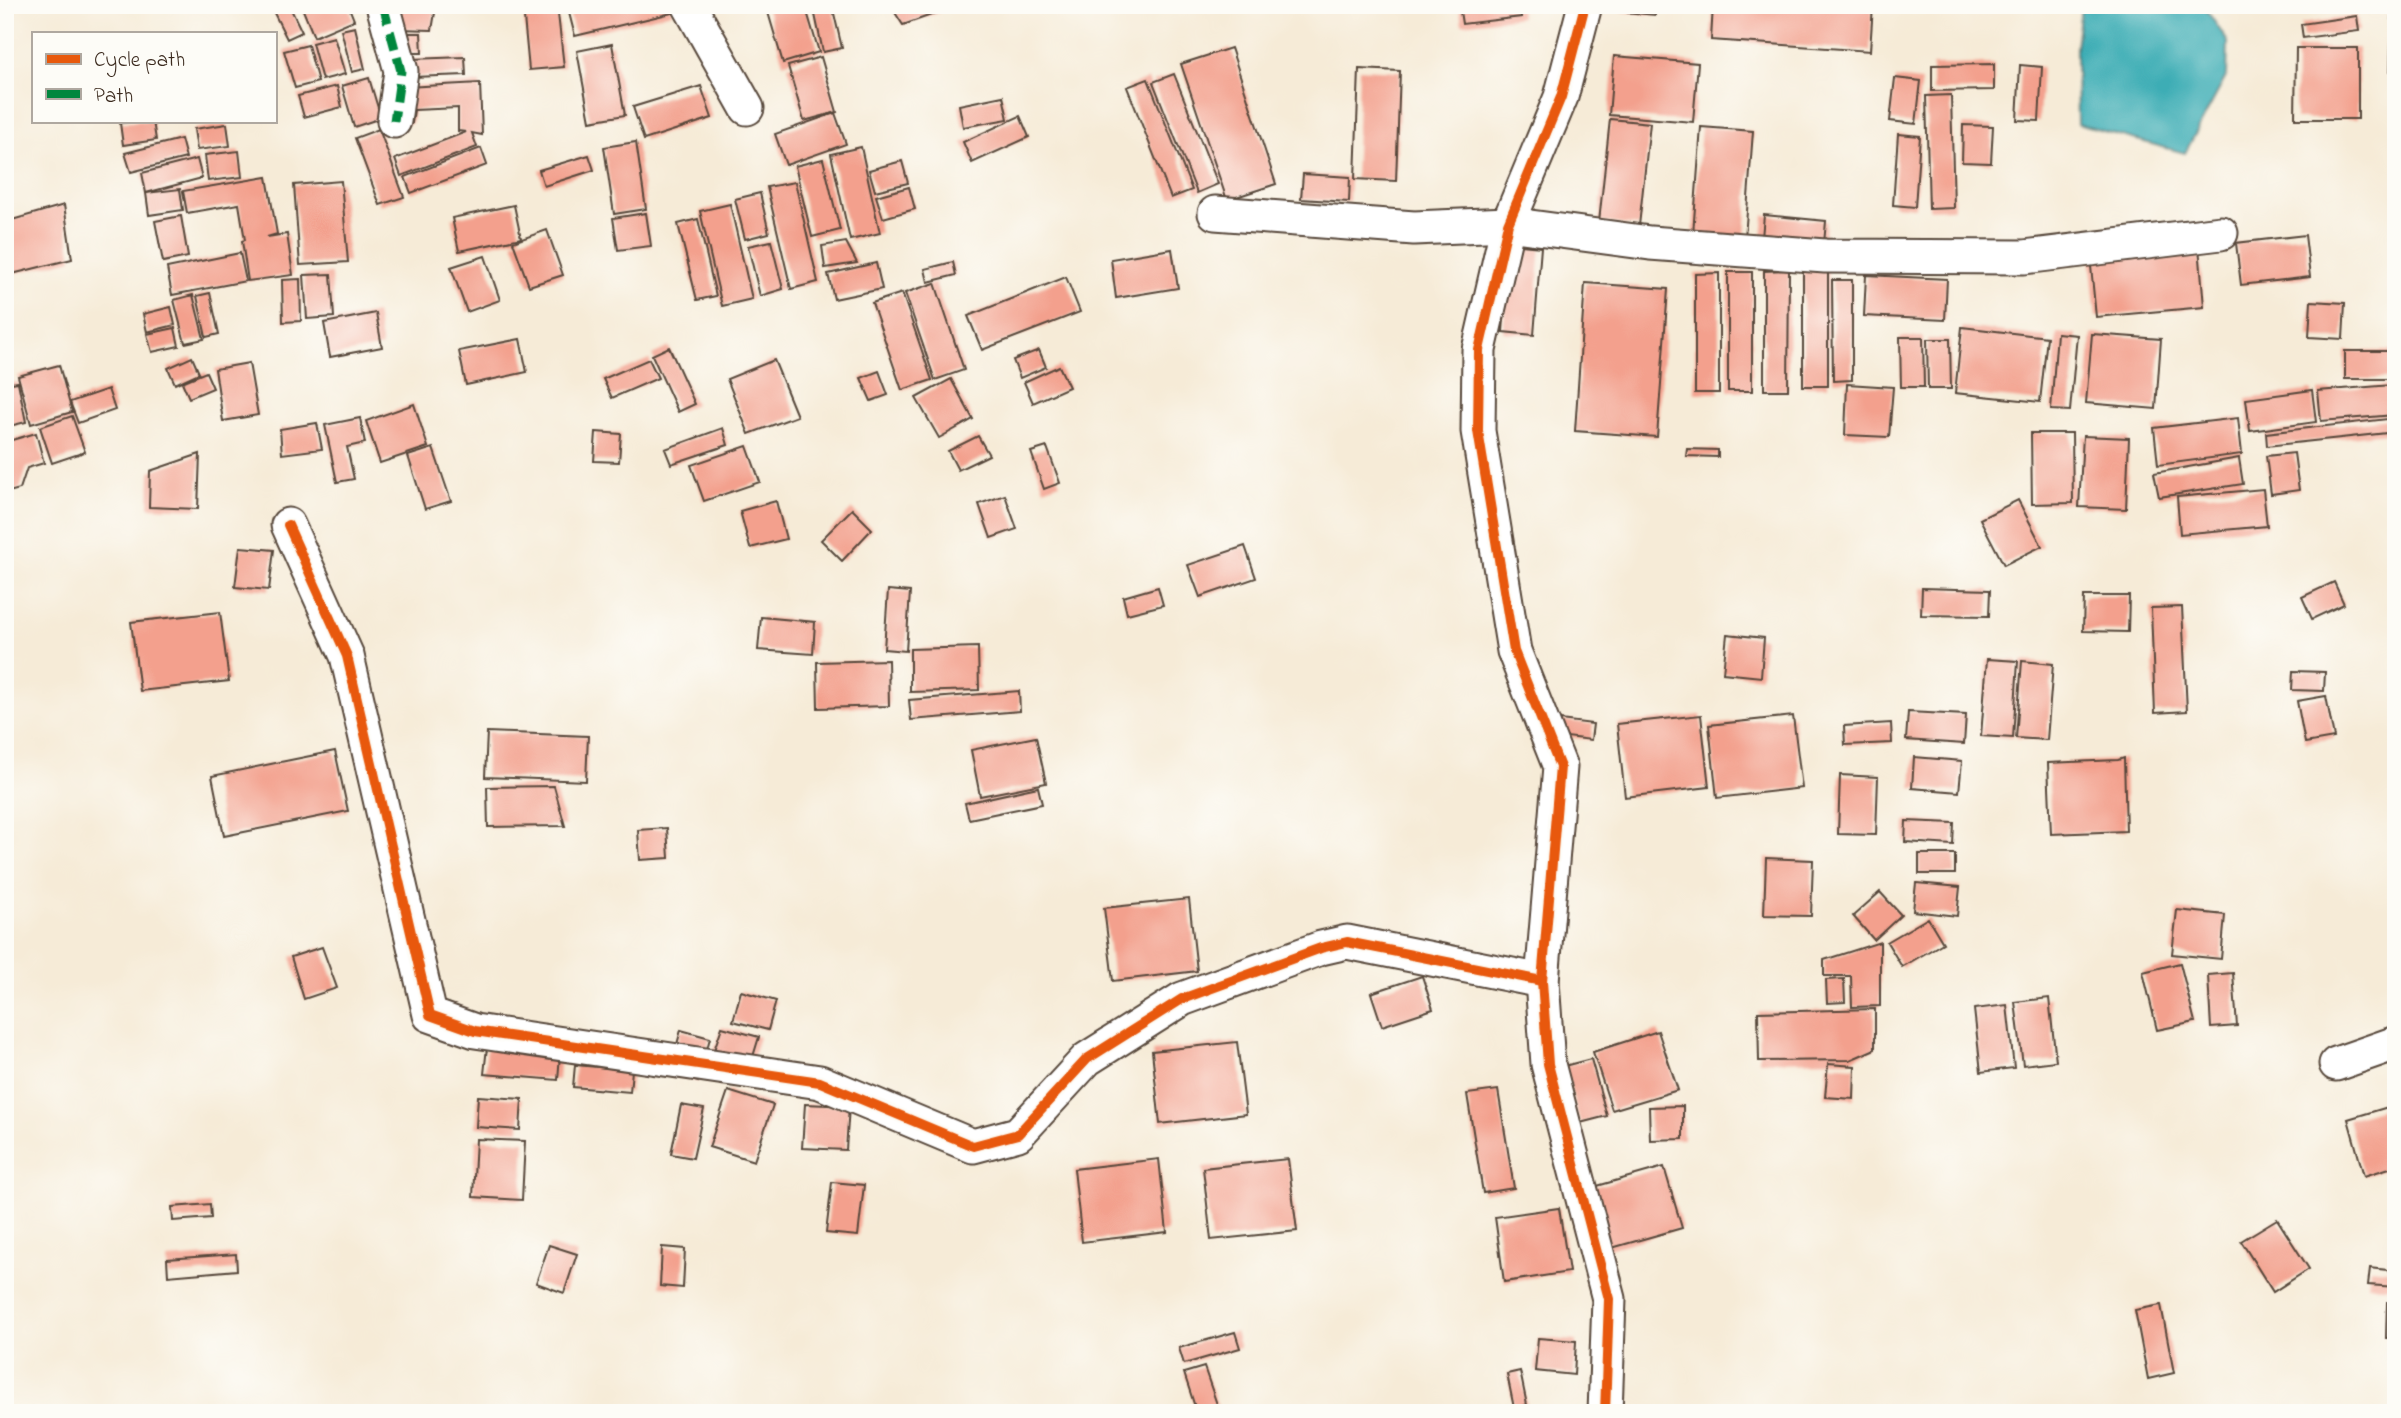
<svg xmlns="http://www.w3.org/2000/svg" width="2401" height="1418" font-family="'Indie Flower',sans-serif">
  <rect width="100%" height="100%" fill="#fdfcf7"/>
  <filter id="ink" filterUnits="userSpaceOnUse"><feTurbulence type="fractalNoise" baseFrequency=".0143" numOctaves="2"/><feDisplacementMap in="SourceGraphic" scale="14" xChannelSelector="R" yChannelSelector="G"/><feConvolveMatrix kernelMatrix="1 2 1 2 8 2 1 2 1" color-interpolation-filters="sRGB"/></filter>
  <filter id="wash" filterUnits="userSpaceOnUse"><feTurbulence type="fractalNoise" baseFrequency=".00686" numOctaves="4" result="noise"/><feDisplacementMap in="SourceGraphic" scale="28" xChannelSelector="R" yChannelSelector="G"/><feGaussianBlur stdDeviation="1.57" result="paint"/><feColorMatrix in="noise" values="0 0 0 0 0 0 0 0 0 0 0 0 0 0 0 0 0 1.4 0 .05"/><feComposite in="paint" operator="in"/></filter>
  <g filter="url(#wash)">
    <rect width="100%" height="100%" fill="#f6ebd7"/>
    <polygon fill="#3cadb5" stroke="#3c6c6a" stroke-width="2" points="2085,5 2203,5 2228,42 2227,75 2185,153 2077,124 2076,48 2081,7"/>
    <g id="blocks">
      <g fill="#f3a08d">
        <polygon points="275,5 289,5 302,32 287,39 271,7"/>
        <polygon points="301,5 348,5 354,20 314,37"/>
        <polygon points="386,5 436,7 432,30 398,29"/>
        <polygon points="557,5 564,67 529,70 523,7"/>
        <polygon points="567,5 670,5 672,13 575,36"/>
        <polygon points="779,5 805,5 819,52 783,63 767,9"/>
        <polygon points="813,5 832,5 842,48 823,52"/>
        <polygon points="910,5 957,5 957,6 903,25 894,11"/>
        <polygon points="1459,5 1520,5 1521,17 1462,24"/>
        <polygon points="1605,5 1656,5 1655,15 1605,10"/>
        <polygon points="1713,5 1873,5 1870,51 1711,40"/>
        <polygon points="2392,8 2396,8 2396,74 2390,74"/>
        <polygon points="2357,16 2359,31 2303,38 2301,24"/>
        <polygon points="378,24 395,33 421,33 422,53 378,53"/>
        <polygon points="355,27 365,69 352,72 341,30"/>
        <polygon points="334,37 345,74 322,80 312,43"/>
        <polygon points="612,44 625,115 590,121 577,51"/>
        <polygon points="308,45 318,82 295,88 284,51"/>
        <polygon points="1231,48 1276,184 1227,200 1181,64"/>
        <polygon points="2296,48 2358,48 2358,119 2295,119"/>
        <polygon points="1614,56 1698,63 1693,122 1609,115"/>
        <polygon points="465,57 466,75 385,78 384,60"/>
        <polygon points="821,57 837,112 804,121 788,66"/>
        <polygon points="1994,64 1994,90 1932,91 1932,65"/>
        <polygon points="2020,65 2042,67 2039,121 2017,120"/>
        <polygon points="1359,69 1400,71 1396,181 1355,179"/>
        <polygon points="1174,74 1218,184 1197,193 1153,82"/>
        <polygon points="369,78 381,118 354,127 342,86"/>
        <polygon points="1895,78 1921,81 1916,124 1890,121"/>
        <polygon points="1148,79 1192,190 1171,198 1127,87"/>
        <polygon points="480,83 482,135 472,133 477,147 401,176 395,159 466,132 458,131 458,108 414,110 412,123 388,126 387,88"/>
        <polygon points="337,86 342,107 304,117 298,96"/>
        <polygon points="701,86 712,118 644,140 633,107"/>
        <polygon points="1951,95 1954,208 1929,209 1926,96"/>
        <polygon points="1003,96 1008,119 963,127 959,105"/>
        <polygon points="835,113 846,144 786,165 775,134"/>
        <polygon points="1020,116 1029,137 972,163 963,142"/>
        <polygon points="1610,119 1650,123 1639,226 1599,222"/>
        <polygon points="139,121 153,121 156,140 123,145 120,123"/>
        <polygon points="227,124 230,146 197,150 194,129"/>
        <polygon points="1963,125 1993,126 1991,163 1962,162"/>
        <polygon points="1701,127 1753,131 1745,238 1693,234"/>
        <polygon points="379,129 404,197 380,205 355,138"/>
        <polygon points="1898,134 1920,136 1915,207 1893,205"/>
        <polygon points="181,139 186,158 131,172 125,153"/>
        <polygon points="636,142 646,209 614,214 604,147"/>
        <polygon points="861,147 880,233 850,240 831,154"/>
        <polygon points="481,148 487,165 411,193 405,177"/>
        <polygon points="239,151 242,177 208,181 205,155"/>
        <polygon points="589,155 594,170 544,186 539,170"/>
        <polygon points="197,159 202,178 146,193 142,173"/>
        <polygon points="823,159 840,230 812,237 795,166"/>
        <polygon points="902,161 908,183 875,191 869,170"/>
        <polygon points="1303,174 1350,177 1349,202 1301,199"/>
        <polygon points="267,177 277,234 267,237 287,234 293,275 248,281 242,241 245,240 239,204 187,213 183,191"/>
        <polygon points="341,181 348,262 300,265 294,185"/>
        <polygon points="795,182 818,282 791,289 767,187"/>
        <polygon points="909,187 915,209 883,218 876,196"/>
        <polygon points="180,189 183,210 149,215 146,193"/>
        <polygon points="760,193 769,233 745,239 735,199"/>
        <polygon points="730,204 752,299 722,306 700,211"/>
        <polygon points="64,205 72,259 8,275 5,264 5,222"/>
        <polygon points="514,205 521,238 459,251 452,218"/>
        <polygon points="646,213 651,246 618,250 613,218"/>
        <polygon points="1764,215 1826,221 1824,244 1762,238"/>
        <polygon points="181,216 188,257 163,262 155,221"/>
        <polygon points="698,219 716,296 697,300 678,224"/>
        <polygon points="547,230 563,275 529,286 513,242"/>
        <polygon points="2305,235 2310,277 2241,285 2236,243"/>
        <polygon points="771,241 783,289 760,296 748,246"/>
        <polygon points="846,242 857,263 825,268 822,246"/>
        <polygon points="1510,244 1541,247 1534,335 1503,332"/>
        <polygon points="2199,246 2204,307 2096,317 2090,256"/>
        <polygon points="1172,249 1178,288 1116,298 1111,259"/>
        <polygon points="240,253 246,281 172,295 167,268"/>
        <polygon points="485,256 500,300 467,312 451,267"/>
        <polygon points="953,262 956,275 928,282 925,269"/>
        <polygon points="876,263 882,289 834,299 828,274"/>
        <rect x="1803" y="267" width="25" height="119"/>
        <polygon points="1789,270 1788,390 1764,390 1764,271"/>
        <rect x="1728" y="272" width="24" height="119"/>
        <polygon points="1719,273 1719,393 1695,393 1695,274"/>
        <polygon points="331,274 334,317 307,319 304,275"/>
        <polygon points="1866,275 1947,279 1945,320 1864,316"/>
        <polygon points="1066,277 1080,312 982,350 968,316"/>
        <polygon points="300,279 301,321 283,322 282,280"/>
        <polygon points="1832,280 1852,280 1852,380 1833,381"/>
        <polygon points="935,283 964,370 935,380 905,293"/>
        <polygon points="1585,283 1668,289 1657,437 1575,431"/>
        <polygon points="210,293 219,334 206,337 197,296"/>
        <polygon points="902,293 932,380 902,390 872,303"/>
        <polygon points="193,295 204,339 185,343 174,300"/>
        <polygon points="2311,301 2345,303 2343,339 2309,337"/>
        <polygon points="171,307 175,325 147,332 143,314"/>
        <polygon points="376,313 382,347 330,357 324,323"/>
        <polygon points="1962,327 2047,337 2040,402 1955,393"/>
        <polygon points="175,328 179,346 152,352 147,334"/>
        <polygon points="2057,333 2077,335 2070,411 2051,410"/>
        <polygon points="2092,334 2161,339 2156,409 2086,403"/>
        <polygon points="1900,337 1923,337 1924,387 1901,387"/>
        <polygon points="520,339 527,372 466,385 459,351"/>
        <polygon points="1927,339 1950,339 1951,389 1928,389"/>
        <polygon points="669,347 695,404 678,412 652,355"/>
        <polygon points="1039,350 1046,367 1020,378 1013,360"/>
        <rect x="2345" y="351" width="51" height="28"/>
        <polygon points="192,357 199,373 175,384 168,368"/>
        <polygon points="649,359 658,378 612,398 603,379"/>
        <polygon points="774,360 797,416 749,434 727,379"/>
        <polygon points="249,363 258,415 223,421 215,369"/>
        <polygon points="59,365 72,412 31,424 18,376"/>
        <polygon points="1059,366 1069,387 1033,403 1024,382"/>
        <polygon points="879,371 888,395 871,401 861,378"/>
        <polygon points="206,372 213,388 189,398 182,382"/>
        <polygon points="951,379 973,419 939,438 916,398"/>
        <polygon points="18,382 26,422 5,427 5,384"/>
        <polygon points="1847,384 1893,387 1889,437 1845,435"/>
        <polygon points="2392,385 2395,415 2321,421 2318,391"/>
        <polygon points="108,389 115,410 78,423 70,402"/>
        <polygon points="2312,390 2316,422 2250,431 2246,399"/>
        <polygon points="414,404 428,447 380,463 366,421"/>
        <polygon points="72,416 85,452 52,463 40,427"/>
        <polygon points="360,418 365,443 347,447 354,479 337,482 325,425"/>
        <polygon points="2238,418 2242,454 2158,465 2154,428"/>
        <polygon points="2396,418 2396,432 2267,446 2266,433"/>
        <polygon points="317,423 322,449 282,454 280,429"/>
        <polygon points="723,428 728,445 671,464 665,449"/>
        <polygon points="596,432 621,434 619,462 594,461"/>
        <polygon points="36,433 44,463 27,468 20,489 5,493 5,442"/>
        <polygon points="2031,433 2072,433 2073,503 2032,504"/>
        <polygon points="978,436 989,455 958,470 948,451"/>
        <polygon points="2083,436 2129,438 2126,509 2079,507"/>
        <polygon points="747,446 760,482 704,501 691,465"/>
        <polygon points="1047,447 1060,483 1044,489 1031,452"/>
        <polygon points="433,448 451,501 425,509 408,456"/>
        <polygon points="1687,449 1718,450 1718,457 1686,456"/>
        <polygon points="2294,453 2299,490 2271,494 2266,456"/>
        <polygon points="200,454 198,509 149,507 150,471"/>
        <polygon points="2239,458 2243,484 2159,497 2154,473"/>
        <polygon points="2263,489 2267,526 2180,534 2177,497"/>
        <polygon points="1005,495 1017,529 991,538 979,504"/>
        <polygon points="2018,500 2042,546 2004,565 1980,519"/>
        <polygon points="776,501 786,539 750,548 740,511"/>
        <polygon points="852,509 872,529 842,561 821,540"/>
        <polygon points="1245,546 1256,578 1200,597 1188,565"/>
        <polygon points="240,547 274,550 269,590 235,587"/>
        <polygon points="2334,582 2344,604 2312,619 2302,597"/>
        <polygon points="1158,587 1163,605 1127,614 1123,597"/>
        <polygon points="1922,588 1990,590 1989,616 1921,615"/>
        <polygon points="888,590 910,592 906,651 884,649"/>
        <polygon points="2084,596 2129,596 2128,632 2083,631"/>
        <polygon points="2182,607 2187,711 2155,713 2151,608"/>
        <polygon points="220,612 229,681 140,691 131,622"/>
        <polygon points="761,617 815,622 813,654 758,650"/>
        <polygon points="1727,634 1764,638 1761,677 1723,673"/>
        <polygon points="978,647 979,690 910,692 910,649"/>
        <polygon points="1987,659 2018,661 2013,738 1981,736"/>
        <polygon points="888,660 889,706 818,708 817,662"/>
        <polygon points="2022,661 2053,664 2047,740 2016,738"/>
        <polygon points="2293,671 2325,672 2324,691 2292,690"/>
        <polygon points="1019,691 1020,711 911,720 909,700"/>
        <polygon points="2326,696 2334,738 2305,743 2297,701"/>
        <polygon points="1908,712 1966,715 1964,744 1906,740"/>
        <polygon points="1701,715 1709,787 1625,797 1617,724"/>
        <polygon points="1793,716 1802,788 1717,798 1709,725"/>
        <polygon points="1560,720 1593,724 1591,740 1558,736"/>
        <polygon points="1891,723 1892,743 1845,745 1844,726"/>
        <polygon points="487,732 588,736 586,781 485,777"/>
        <polygon points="1036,737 1046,783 980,796 971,750"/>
        <polygon points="335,751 348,811 224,836 212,776"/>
        <polygon points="1914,757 1962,761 1959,792 1912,788"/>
        <polygon points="2124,758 2126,831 2051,834 2048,763 2118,760"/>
        <polygon points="1840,775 1878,777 1876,835 1838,834"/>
        <polygon points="554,786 565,826 488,827 487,787"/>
        <polygon points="1038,787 1042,804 969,819 965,803"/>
        <polygon points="1906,821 1954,823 1953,845 1905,842"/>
        <polygon points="667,828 669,858 640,860 638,830"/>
        <rect x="1919" y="854" width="36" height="20"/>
        <polygon points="1766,858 1813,860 1811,916 1764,915"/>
        <polygon points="1916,883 1960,887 1957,916 1913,911"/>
        <polygon points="1880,892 1901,915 1874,940 1853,916"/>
        <polygon points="1189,899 1197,971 1113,981 1104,908"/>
        <polygon points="2177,910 2225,915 2221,959 2172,954"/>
        <polygon points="1928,918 1943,943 1902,967 1887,942"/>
        <polygon points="1880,942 1880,1006 1852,1007 1851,976 1824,976 1824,960"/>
        <polygon points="322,947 337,988 304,999 291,957"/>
        <polygon points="2180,963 2195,1022 2157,1030 2143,972"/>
        <polygon points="2233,973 2237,1026 2211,1028 2208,975"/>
        <polygon points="1422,976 1433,1009 1382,1026 1371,993"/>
        <polygon points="1844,979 1845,1002 1827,1003 1826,980"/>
        <polygon points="741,991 776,1001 768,1030 733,1021"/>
        <polygon points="2049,998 2056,1061 2023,1065 2015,1002"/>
        <polygon points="2007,1005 2014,1068 1981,1072 1974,1009"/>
        <polygon points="1875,1009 1875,1049 1850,1060 1759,1061 1758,1012"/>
        <polygon points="722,1027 759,1037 744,1086 704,1079"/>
        <polygon points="681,1030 710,1038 698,1082 669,1073"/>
        <polygon points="1658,1031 1678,1090 1612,1110 1593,1052"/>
        <polygon points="1237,1042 1246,1114 1160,1124 1152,1051"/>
        <polygon points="487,1047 560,1054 558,1080 484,1074"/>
        <polygon points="1591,1059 1607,1116 1580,1123 1564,1066"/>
        <polygon points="1828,1064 1855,1066 1854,1099 1825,1097"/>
        <polygon points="575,1065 632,1070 630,1092 573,1087"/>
        <polygon points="1498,1090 1514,1188 1483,1193 1467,1094"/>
        <polygon points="728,1091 773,1105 754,1161 709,1147"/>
        <polygon points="478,1096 522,1099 520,1130 476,1127"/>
        <polygon points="805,1104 849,1106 846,1150 802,1148"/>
        <polygon points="681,1105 704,1109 693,1158 671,1154"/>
        <polygon points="1683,1106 1683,1139 1650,1140 1649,1107"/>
        <polygon points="2388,1107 2396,1134 2396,1166 2364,1176 2348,1119"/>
        <polygon points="476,1139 525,1141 522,1200 473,1197"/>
        <polygon points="1159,1159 1167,1232 1082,1242 1074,1169"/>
        <polygon points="1288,1159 1297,1231 1211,1240 1203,1168"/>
        <polygon points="1664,1167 1682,1228 1601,1251 1583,1190"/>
        <polygon points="832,1182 864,1185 858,1236 826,1233"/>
        <polygon points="210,1204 211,1218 173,1221 172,1207"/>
        <polygon points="1559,1208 1569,1272 1504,1282 1495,1217"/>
        <polygon points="2277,1219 2309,1269 2273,1292 2241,1241"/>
        <polygon points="549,1245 577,1254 564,1293 536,1283"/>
        <polygon points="662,1247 685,1249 683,1288 660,1286"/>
        <polygon points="236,1254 237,1270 168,1276 167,1259"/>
        <polygon points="2370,1268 2396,1271 2396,1287 2368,1285"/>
        <polygon points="2387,1302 2396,1302 2396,1338 2386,1338"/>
        <polygon points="2161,1305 2174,1373 2148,1379 2135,1310"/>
        <polygon points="1235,1332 1240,1348 1184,1364 1179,1348"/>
        <polygon points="1538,1338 1576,1341 1574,1375 1535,1371"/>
        <polygon points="1204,1367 1220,1413 1197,1413 1184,1373"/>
        <polygon points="1520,1371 1527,1405 1514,1408 1507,1374"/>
      </g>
    </g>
  </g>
  <g filter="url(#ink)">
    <use href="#blocks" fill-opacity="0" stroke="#57473a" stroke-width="2"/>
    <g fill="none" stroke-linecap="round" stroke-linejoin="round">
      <g stroke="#57473a" stroke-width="37">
        <g id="minor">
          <polyline points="383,5 401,71 394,121"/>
          <polyline points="689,5 747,108"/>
          <polyline points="1585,5 1561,97 1508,224 1479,350 1478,431 1514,651 1560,767 1542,981 1548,1064 1609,1299 1605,1413"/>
          <polyline points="1215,213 1414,228 1508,224 1650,243 1825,256 2024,257 2221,233"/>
          <polyline points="288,525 347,656 430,1015 475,1031 820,1082 973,1146 1018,1134 1087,1059 1182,999 1321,948 1347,942 1542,981"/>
          <polyline points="2336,1064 2396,1043"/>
        </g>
      </g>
      <use href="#minor" stroke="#fff" stroke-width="33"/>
      <polyline stroke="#00873e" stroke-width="9" stroke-dasharray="18 9" stroke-linecap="butt" points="383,5 401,71 394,121"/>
      <g stroke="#fdfcf7" stroke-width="15">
        <g id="cycleway">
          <polyline points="1585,5 1561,97 1508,224 1479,350 1478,431 1514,651 1560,767 1542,981 1548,1064 1609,1299 1605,1413"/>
          <polyline points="288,525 347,656 430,1015 475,1031 820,1082 973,1146 1018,1134 1087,1059 1182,999 1321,948 1347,942 1542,981"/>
        </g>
      </g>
      <use href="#cycleway" stroke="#e8590c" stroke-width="10"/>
    </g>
  </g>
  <rect width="2401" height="1418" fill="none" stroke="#fdfcf7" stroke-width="28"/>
  <rect x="32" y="32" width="245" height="91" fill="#fdfcf7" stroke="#afa8a0" stroke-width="2"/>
  <rect x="46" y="54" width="35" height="10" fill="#e8590c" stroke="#afa8a0" stroke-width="2"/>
  <text x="94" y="66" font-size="21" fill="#3b2a1e">Cycle path</text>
  <rect x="46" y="89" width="35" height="10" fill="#00873e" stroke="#afa8a0" stroke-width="2"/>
  <text x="94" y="102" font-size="21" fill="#3b2a1e">Path</text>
</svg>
